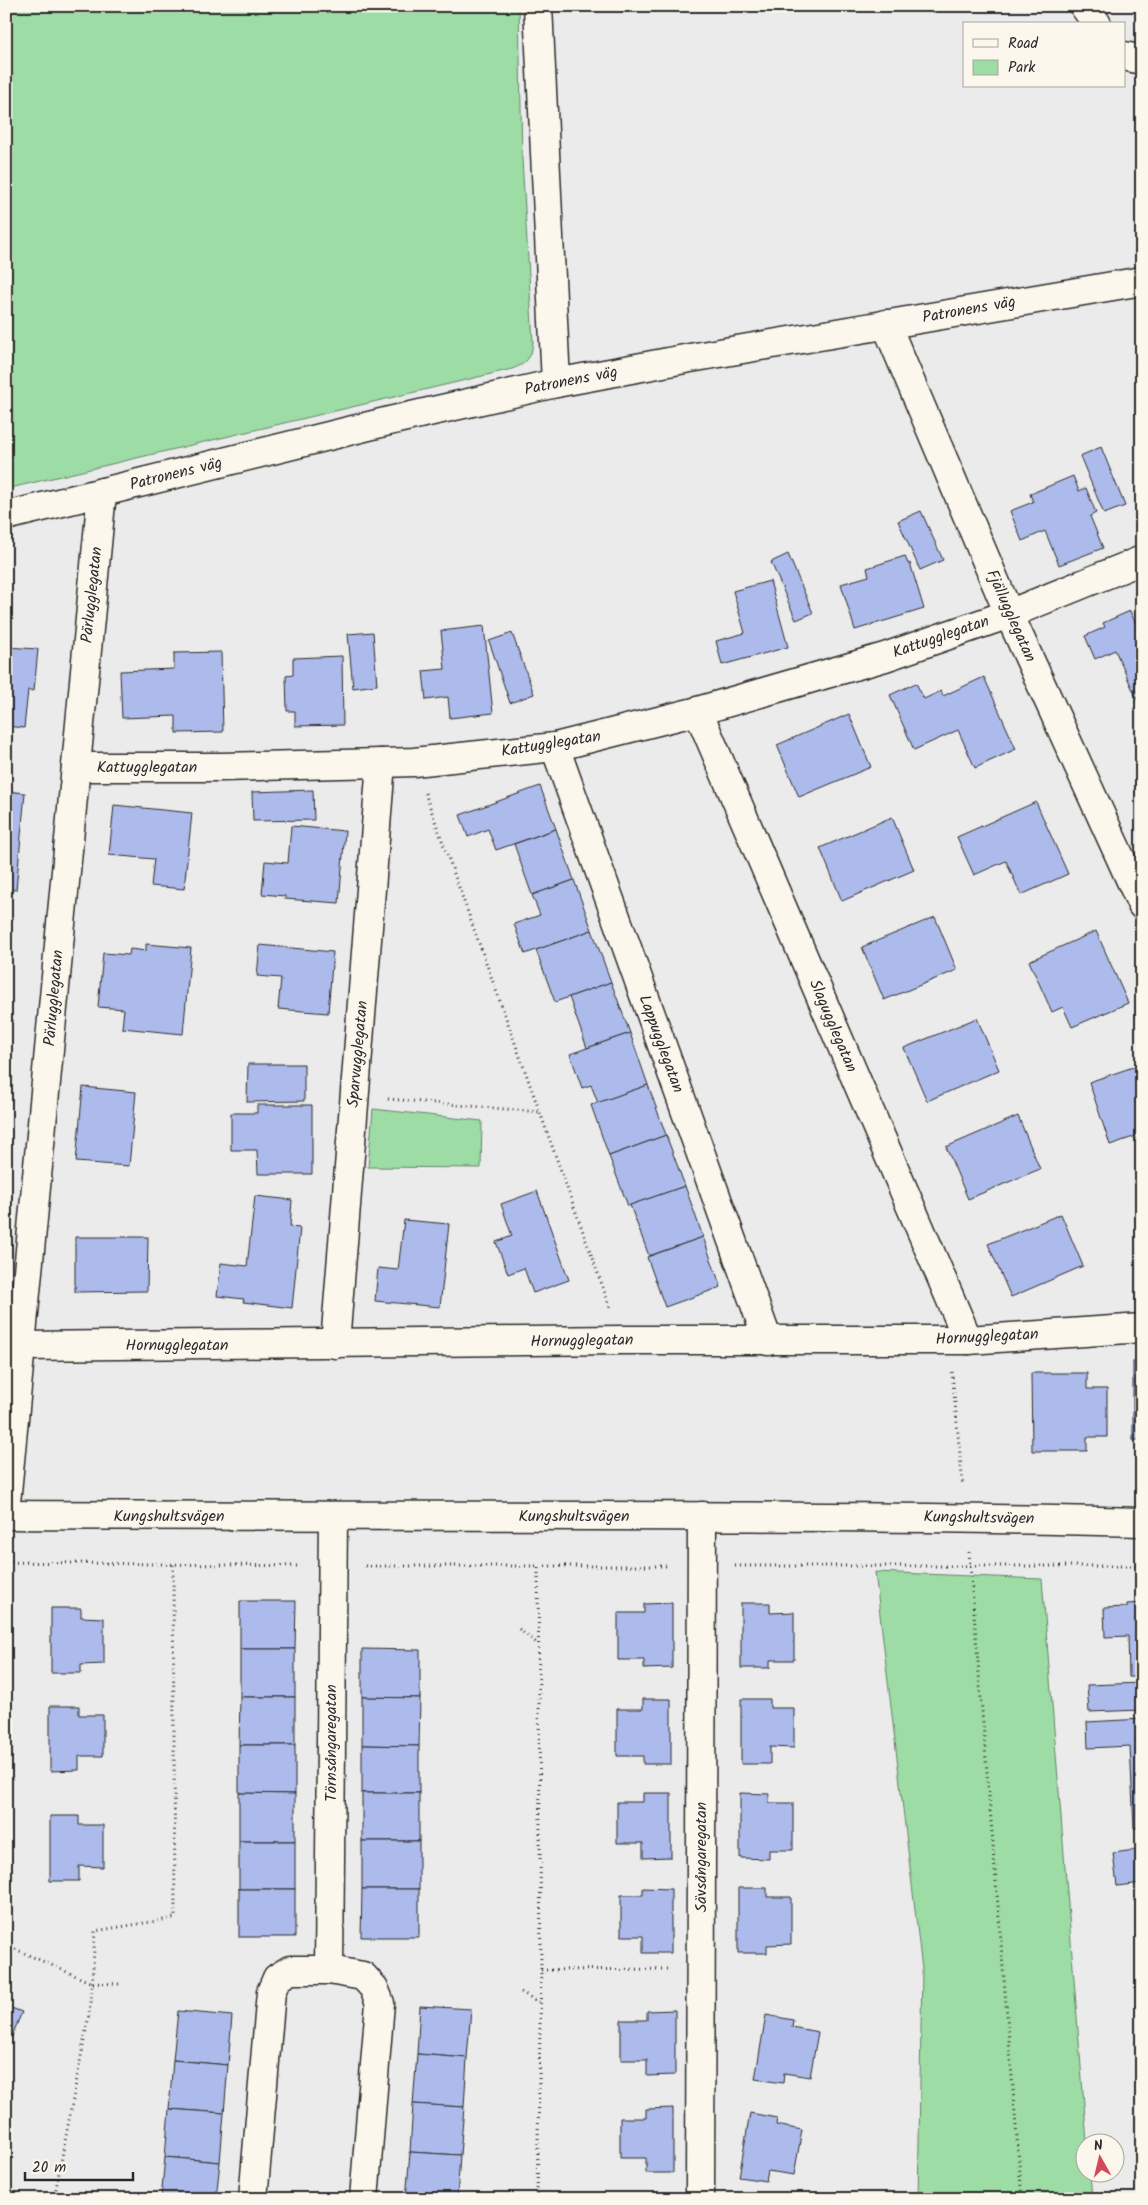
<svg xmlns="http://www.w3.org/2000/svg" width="1148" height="2205" font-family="Kalam,sans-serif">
  <rect width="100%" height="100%" fill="#ebebec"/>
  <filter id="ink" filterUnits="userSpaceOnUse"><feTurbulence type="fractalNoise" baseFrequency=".02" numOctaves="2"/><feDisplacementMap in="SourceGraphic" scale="10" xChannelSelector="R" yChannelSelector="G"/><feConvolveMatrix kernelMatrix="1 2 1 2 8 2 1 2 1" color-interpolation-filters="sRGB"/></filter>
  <g filter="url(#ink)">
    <g fill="#9ddca4" stroke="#648468">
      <path d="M6,6H519L522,159L533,342C532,358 526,364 512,369L6,489Z"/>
      <polygon points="373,1109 482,1121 481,1168 368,1167"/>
      <polygon points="875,1572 1042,1579 1087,2142 1086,2142 1086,2172 1090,2173 1092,2199 918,2199 922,1969"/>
    </g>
    <g fill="#acbbeb" stroke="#2b2b2b">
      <polygon points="1101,447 1125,506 1104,514 1080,456"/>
      <polygon points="1073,476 1079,491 1086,488 1096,513 1090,516 1103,548 1059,565 1045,531 1022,541 1010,511 1033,502 1030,494"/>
      <polygon points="921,511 943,560 920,570 898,521"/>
      <polygon points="788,554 813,613 796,620 771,562"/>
      <polygon points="905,556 908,564 910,563 924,609 855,630 841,584 869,576 867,568"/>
      <polygon points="770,581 788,647 722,665 716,641 745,633 733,591"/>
      <polygon points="1130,611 1142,637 1142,705 1140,706 1115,650 1095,659 1085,636 1105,627 1103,623"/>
      <polygon points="484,626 493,713 450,718 448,697 426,700 423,671 445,669 441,631"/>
      <polygon points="373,632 377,685 353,688 348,634"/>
      <polygon points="512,633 534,694 510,703 489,641"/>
      <polygon points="6,647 38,649 34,691 28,690 24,728 6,726"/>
      <polygon points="221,652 223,732 176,733 176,716 122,718 120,671 174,669 174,653"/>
      <polygon points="342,656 343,725 295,726 295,711 287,711 286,676 293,675 293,658"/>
      <polygon points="984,677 1016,749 975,768 958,730 914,750 890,695 916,683 924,699 941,691 943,696"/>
      <polygon points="849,714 871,767 799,797 777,745"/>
      <polygon points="540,786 556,829 496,850 488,829 468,837 460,815"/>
      <polygon points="313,790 314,820 253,821 252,792"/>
      <polygon points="6,791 25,793 16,890 6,889"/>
      <polygon points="1036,802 1068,874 1021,895 1006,861 974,875 957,837"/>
      <polygon points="114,805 192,813 184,889 151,886 154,859 109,855"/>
      <polygon points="892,817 914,870 842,901 820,848"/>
      <polygon points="291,826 345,831 339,903 285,899 285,896 262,894 265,861 288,863"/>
      <polygon points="556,829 574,880 532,895 514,844"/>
      <polygon points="574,880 592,930 525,954 514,924 540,915 532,895"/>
      <polygon points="935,917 957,970 884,1000 862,947"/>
      <polygon points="6,923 10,923 6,965"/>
      <polygon points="592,930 611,982 555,1002 536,950"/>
      <polygon points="1096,931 1128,1003 1072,1027 1063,1007 1052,1012 1029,961"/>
      <polygon points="146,944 191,948 183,1034 122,1028 124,1009 98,1007 103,953 129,955 130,949 146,951"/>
      <polygon points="260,945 333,952 328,1013 278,1009 281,978 257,976"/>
      <polygon points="611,982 630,1033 587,1048 569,997"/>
      <polygon points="977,1018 999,1070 927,1101 904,1048"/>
      <polygon points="630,1033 648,1085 598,1103 591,1085 582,1088 570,1054"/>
      <polygon points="248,1064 304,1064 304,1101 247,1102"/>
      <polygon points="1142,1064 1142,1134 1110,1145 1089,1082"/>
      <polygon points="648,1085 666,1135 609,1156 591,1105"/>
      <polygon points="83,1087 136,1092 129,1166 76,1162"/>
      <polygon points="257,1105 312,1105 312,1174 258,1174 257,1150 231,1150 231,1113 257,1113"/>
      <polygon points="1018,1116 1040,1169 968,1199 946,1147"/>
      <polygon points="666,1135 685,1186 628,1206 609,1156"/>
      <polygon points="685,1186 703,1237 649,1256 630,1205"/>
      <polygon points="537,1191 569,1280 533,1293 524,1268 508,1274 496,1242 512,1236 501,1204"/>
      <polygon points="255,1196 292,1200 290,1227 300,1228 292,1308 243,1302 244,1299 217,1296 221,1263 247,1266"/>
      <polygon points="1061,1214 1083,1266 1011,1297 988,1244"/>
      <polygon points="404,1220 449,1224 440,1307 375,1301 378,1268 398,1270"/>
      <polygon points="75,1237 148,1237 147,1291 75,1292"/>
      <polygon points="703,1237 721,1287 665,1307 647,1257"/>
      <rect x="1133" y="1362" width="9" height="78"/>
      <polygon points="1031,1373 1087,1373 1087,1389 1107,1389 1107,1437 1087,1437 1087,1451 1032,1451"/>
      <polygon points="240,1601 296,1601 295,1649 240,1649"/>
      <polygon points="672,1603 672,1668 644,1669 644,1660 618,1660 618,1613 644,1613 644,1604"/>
      <polygon points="741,1603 770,1603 770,1613 794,1612 794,1660 770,1660 770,1668 741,1668"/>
      <polygon points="1142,1603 1142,1677 1129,1677 1128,1636 1105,1637 1104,1608 1127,1607 1127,1604"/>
      <polygon points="51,1608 81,1608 81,1617 104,1618 104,1664 81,1665 81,1673 51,1673"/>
      <rect x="240" y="1649" width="55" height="48"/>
      <polygon points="362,1649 420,1650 420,1698 362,1697"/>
      <polygon points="1142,1683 1142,1710 1089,1712 1087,1685"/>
      <polygon points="240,1697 295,1697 295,1745 239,1745"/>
      <polygon points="362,1697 420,1698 419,1746 362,1745"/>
      <polygon points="643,1699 671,1699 671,1764 643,1764 643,1756 617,1756 617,1709 643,1709"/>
      <polygon points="741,1699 770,1699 770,1708 794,1708 794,1748 770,1747 770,1764 741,1764"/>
      <polygon points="50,1706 79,1706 79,1715 103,1715 103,1756 79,1756 79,1770 50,1771"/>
      <polygon points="1142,1719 1142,1828 1134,1828 1130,1746 1088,1748 1087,1722"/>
      <polygon points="239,1745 295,1745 295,1794 239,1793"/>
      <polygon points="362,1745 419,1746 419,1793 362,1793"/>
      <polygon points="239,1793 295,1794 295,1841 239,1841"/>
      <rect x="362" y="1793" width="57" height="48"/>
      <polygon points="643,1793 671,1793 671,1857 643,1858 643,1843 617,1843 617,1802 643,1802"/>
      <polygon points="740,1793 769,1794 769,1803 793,1803 793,1850 769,1850 769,1859 740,1858"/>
      <polygon points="50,1816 79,1816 79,1825 103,1825 103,1867 79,1866 79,1881 50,1881"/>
      <rect x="239" y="1841" width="56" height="48"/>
      <rect x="362" y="1841" width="57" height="48"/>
      <polygon points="1142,1849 1142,1883 1117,1886 1113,1853"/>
      <polygon points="643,1888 671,1889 671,1953 643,1953 643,1936 621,1936 621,1895 643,1895"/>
      <polygon points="738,1888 767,1888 767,1897 791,1897 791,1944 767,1945 767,1953 738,1953"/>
      <rect x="239" y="1889" width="56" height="48"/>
      <polygon points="362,1889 419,1889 419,1937 361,1937"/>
      <polygon points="6,2006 22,2012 6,2050"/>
      <polygon points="420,2006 471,2009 467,2058 417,2054"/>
      <polygon points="675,2010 675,2075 647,2076 647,2060 621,2060 621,2020 647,2020 647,2011"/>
      <polygon points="178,2011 232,2016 228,2065 173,2060"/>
      <polygon points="766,2015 793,2020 792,2027 818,2032 810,2077 784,2073 783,2083 755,2079"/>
      <polygon points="417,2054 467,2058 464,2107 413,2104"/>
      <polygon points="173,2060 228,2065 224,2113 169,2109"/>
      <polygon points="413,2104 464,2107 460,2155 410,2152"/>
      <polygon points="673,2108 673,2173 646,2173 646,2158 620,2158 620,2118 646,2118 646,2109"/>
      <polygon points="169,2109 224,2113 220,2162 165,2157"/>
      <polygon points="750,2113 777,2118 776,2125 802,2130 794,2175 768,2171 766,2181 739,2177"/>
      <polygon points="410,2152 460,2155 457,2199 406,2199"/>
      <polygon points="165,2157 220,2162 216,2199 161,2199"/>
    </g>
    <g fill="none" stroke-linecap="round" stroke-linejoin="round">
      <g stroke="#2b2b2b" stroke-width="31">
        <g id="minor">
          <polyline points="538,6 556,383"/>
          <polyline points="1084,6 1097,24"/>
          <polyline points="1124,56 1142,60"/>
          <polyline points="886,324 1009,614 1142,905"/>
          <polyline points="6,516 389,421 556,383 690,358 1142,281"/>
          <polyline points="698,711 968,1340"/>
          <polyline points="555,747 768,1341"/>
          <polyline points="76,767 221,767 381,763 414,762 555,747 698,711 885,657 1009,614 1142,560"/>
          <polyline points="335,1344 381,763"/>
          <polyline points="22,1346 622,1340 968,1340 1142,1328"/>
          <polyline points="6,1503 102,492"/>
          <path d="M6,1515C385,1517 763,1513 1142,1522"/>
          <polyline points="329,1970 333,1517"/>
          <polyline points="253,2199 271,1992 277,1978 290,1970 329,1970 363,1976 374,1988 380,2003 364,2199"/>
          <polyline points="700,2199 702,1516"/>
        </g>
      </g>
      <g stroke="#2b2b2b" stroke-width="3" stroke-dasharray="1 4" stroke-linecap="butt">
        <polyline points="425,793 610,1307"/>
        <polyline points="388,1099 540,1112"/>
        <polyline points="952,1372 963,1486"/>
        <polyline points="969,1552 1022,2199"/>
        <polyline points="6,1562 301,1566"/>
        <polyline points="365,1566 669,1566"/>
        <polyline points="735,1566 1142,1566"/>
        <polyline points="519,1629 538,1644"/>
        <polyline points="6,1945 92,1983 119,1984"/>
        <polyline points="541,1970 668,1969"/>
        <polyline points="521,1992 540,2003"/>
        <polyline points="54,2199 91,2004 95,1931 175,1918 173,1564"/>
        <polyline points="537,2199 541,1970 538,1566"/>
      </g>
      <use href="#minor" stroke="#fbf7ec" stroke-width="28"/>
    </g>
  </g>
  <g text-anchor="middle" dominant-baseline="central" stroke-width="4.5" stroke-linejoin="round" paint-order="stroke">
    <g font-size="16" fill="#2b2b2b" stroke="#fbf7ec">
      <text transform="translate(969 310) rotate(-10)">Patronens väg</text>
      <text transform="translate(571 381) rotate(-11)">Patronens väg</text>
      <text transform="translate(176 474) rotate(-14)">Patronens väg</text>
      <text transform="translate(92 595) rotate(-84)">Pärlugglegatan</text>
      <text transform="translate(1011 616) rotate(66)">Fjällugglegatan</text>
      <text transform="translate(941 637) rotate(-19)">Kattugglegatan</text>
      <text transform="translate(551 744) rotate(-9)">Kattugglegatan</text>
      <text x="147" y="767">Kattugglegatan</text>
      <text transform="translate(54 998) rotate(-85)">Pärlugglegatan</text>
      <text transform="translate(833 1026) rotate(67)">Slagugglegatan</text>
      <text transform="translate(661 1044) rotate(70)">Lappugglegatan</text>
      <text transform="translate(358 1054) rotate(-85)">Sparvugglegatan</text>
      <text transform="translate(987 1337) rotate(-3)">Hornugglegatan</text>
      <text transform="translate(582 1341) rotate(-1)">Hornugglegatan</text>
      <text x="177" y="1345">Hornugglegatan</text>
      <text x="169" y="1516">Kungshultsvägen</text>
      <text x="574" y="1516">Kungshultsvägen</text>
      <text transform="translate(979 1518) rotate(1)">Kungshultsvägen</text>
      <text transform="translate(331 1743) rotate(-90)">Törnsångaregatan</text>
      <text transform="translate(701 1857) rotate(-90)">Sävsångaregatan</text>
    </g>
  </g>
  <rect width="1148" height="2205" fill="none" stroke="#fbf7ec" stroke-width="25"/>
  <rect x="12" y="12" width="1123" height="2180" fill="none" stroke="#2b2b2b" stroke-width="2" filter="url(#ink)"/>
  <rect x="963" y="22" width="162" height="65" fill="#fbf7ec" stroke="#a8a59f"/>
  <rect x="973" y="39" width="25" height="8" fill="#fbf7ec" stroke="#a8a59f"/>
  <text x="1008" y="48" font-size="15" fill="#2b2b2b">Road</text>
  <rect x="973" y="60" width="25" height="15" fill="#9ddca4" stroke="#a8a59f"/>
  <text x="1008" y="72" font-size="15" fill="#2b2b2b">Park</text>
  <g transform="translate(1100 2158) rotate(352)"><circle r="24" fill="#fbf7ec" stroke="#a8a59f"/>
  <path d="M0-4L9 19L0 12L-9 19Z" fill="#d1495b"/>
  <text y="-8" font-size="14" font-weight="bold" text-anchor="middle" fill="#2b2b2b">N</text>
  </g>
  <path d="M25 2172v8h108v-8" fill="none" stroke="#2b2b2b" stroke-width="2.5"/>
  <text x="32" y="2172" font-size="15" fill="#2b2b2b" stroke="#fbf7ec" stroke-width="4" paint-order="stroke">20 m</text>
</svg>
